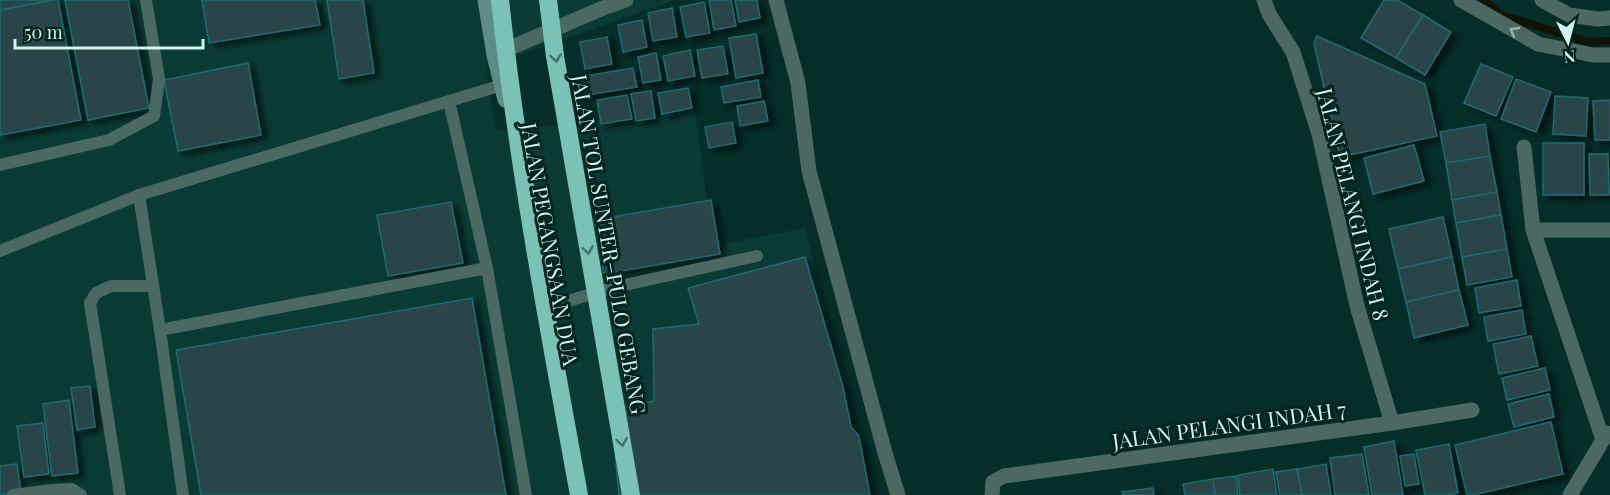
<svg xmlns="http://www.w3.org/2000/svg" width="1610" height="495" font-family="'Playfair Display',serif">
  <defs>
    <filter id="shadow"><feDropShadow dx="6" dy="4" stdDeviation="3" flood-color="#0009"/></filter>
  </defs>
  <rect width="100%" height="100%" fill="#052e29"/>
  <polygon fill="#093b34" points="0,0 674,0 486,67 496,131 695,110 713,246 805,228 870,495 0,495"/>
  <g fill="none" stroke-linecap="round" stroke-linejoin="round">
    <polyline stroke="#101404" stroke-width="8" points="1483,0 1501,15 1588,42 1610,41"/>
  </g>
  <g fill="#294446" stroke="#1b6d72" stroke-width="1.5" filter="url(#shadow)">
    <polygon points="0,0 54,0 0,10"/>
    <polygon points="54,0 58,0 81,120 0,135 0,10"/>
    <polygon points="65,0 128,0 149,108 88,120"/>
    <polygon points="202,0 315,0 320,25 209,43"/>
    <polygon points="327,0 363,0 374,73 339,79"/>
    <polygon points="709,0 731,0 736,26 714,30"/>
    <polygon points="735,0 757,0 760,18 739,22"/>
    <polygon points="1384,0 1397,0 1423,15 1396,58 1361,38"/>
    <polygon points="704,2 710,33 686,37 680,7"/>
    <polygon points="672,8 677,37 653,41 648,13"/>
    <polygon points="1423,15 1451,32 1425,75 1396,58"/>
    <polygon points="642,20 647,47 623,52 618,25"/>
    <polygon points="756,34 763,73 736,78 729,38"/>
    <polygon points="1317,36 1425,84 1437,136 1340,157 1314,44"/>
    <polygon points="607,37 612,64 585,69 580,42"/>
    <polygon points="723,46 728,74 702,78 697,50"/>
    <polygon points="690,50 695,76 668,81 663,56"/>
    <polygon points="656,53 661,80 643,83 638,57"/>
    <polygon points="248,63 261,135 178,151 164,80"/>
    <polygon points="1481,64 1513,77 1496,116 1464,103"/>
    <polygon points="633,68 637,87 576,97 573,78"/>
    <polygon points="1516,79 1551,92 1536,132 1501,119"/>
    <polygon points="758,80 761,97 724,103 721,87"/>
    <polygon points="688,88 692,108 662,114 658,93"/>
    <polygon points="651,91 655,118 636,121 631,94"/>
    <polygon points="627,95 632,119 601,124 597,100"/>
    <polygon points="1555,96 1588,98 1586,136 1553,134"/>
    <polygon points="1610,100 1610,140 1595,140 1593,101"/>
    <polygon points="764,101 768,121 740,126 737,106"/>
    <polygon points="732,122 736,143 709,148 705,127"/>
    <polygon points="1485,124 1490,156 1446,163 1440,132"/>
    <rect x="1543" y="143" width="41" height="52"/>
    <polygon points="1414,145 1424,181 1373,194 1364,158"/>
    <polygon points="1589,154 1608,154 1609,195 1590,195"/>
    <polygon points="1490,156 1497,192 1452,200 1446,163"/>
    <polygon points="1497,192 1501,215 1456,223 1452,200"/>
    <polygon points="711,200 720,254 604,274 594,220"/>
    <polygon points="451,202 463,263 388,276 377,215"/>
    <polygon points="1501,215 1507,249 1462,257 1456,223"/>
    <polygon points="1443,217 1452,257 1398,269 1389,229"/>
    <polygon points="1507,249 1512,277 1467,285 1462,257"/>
    <polygon points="805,257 843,387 851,427 859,436 870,495 619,495 611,409 654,401 653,329 699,324 688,288"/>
    <polygon points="1452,257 1459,290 1406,302 1398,269"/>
    <polygon points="1517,280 1521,306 1479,313 1475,288"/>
    <polygon points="1459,290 1468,325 1414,338 1406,302"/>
    <polygon points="472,298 506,495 201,495 176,350"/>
    <polygon points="1522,310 1526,334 1488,341 1484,317"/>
    <polygon points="1531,336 1538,366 1499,374 1493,344"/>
    <polygon points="1545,368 1550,390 1507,400 1502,378"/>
    <polygon points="90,386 95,427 77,430 71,388"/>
    <polygon points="1549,394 1554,417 1514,427 1508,404"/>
    <polygon points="69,400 78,473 52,476 43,404"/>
    <polygon points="1551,422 1563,474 1473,495 1467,495 1455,445"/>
    <polygon points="43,423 49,474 24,477 17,426"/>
    <polygon points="1394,441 1403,495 1372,495 1364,447"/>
    <polygon points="1449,444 1458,493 1447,495 1425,495 1416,450"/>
    <polygon points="1362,454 1369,495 1335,495 1330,458"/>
    <polygon points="1414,454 1419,484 1405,486 1400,456"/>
    <polygon points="17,464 21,492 0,495 0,466"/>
    <polygon points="1326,464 1331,495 1302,495 1297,469"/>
    <polygon points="1273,469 1277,495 1240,495 1238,475"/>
    <polygon points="1297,469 1302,495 1280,495 1276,472"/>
    <polygon points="1236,476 1238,495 1215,495 1213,479"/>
    <polygon points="1213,479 1215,495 1185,495 1183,484"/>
    <polygon points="1153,488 1154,495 1123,495 1122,492"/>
  </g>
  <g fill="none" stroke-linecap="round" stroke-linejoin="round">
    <g stroke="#4c6863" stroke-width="12">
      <polyline points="449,101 487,268 526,495"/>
      <polyline points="0,165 109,140 154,116 159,79 146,0"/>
      <polyline points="139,195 160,330 183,495"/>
      <polyline points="0,251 139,195 502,85"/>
      <polyline points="542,309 611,288 757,256"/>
      <polyline points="160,330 487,268"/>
      <polyline points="13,495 52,490 72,489 81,495"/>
      <polyline points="120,495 90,303 96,293 111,286 152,286"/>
    </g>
    <g stroke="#4c6863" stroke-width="15">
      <polyline points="776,0 798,83 809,171 885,453 898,495"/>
      <polyline points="1264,0 1269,14 1293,52 1319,134 1357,306 1392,423"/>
      <polyline points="1461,0 1538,44 1593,55 1610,55"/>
      <polyline points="1542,0 1569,15 1598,19 1610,18"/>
      <polyline points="496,54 603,8 626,0"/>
      <polyline points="1524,147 1533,230 1603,440"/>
      <polyline points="1533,230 1610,230"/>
      <polyline points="992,495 993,482 1004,476 1392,423 1472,410"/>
      <polyline points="1570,495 1607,433"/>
    </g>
    <polyline stroke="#5f8c84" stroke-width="15" points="485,0 494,55 505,100"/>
    <g stroke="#7ac2b5" stroke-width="18">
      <path d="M500,0C518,166 549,331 579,495"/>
      <polyline points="548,0 555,56 631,495"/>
    </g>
  </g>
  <defs><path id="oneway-chevron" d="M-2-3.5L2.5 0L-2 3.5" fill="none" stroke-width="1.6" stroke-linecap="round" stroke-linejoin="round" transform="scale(1.5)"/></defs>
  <use stroke="#95b5ae" href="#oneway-chevron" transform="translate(1514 31) rotate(-150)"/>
  <g stroke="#3d736a">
    <use href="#oneway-chevron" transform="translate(556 58) rotate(81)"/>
    <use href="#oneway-chevron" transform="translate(588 250) rotate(80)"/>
    <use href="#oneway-chevron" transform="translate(622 442) rotate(80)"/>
  </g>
  <g text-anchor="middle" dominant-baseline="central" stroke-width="6" stroke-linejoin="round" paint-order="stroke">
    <g font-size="21" fill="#d1f4ec" stroke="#00241f">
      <text transform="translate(1354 204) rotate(76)">JALAN PELANGI INDAH 8</text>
      <text transform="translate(551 244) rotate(80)">JALAN PEGANGSAAN DUA</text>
      <text transform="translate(610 244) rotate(80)">JALAN TOL SUNTER–PULO GEBANG</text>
      <text transform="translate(1229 424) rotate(-8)">JALAN PELANGI INDAH 7</text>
    </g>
  </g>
  <g transform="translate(1568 42) rotate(174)" stroke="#00241f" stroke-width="4.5" paint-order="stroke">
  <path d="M0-4.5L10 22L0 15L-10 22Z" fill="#d1f4ec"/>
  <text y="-9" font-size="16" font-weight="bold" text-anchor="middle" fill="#d1f4ec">N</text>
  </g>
  <path d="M15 39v9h188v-9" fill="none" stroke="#d1f4ec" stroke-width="3"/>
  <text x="24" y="39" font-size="18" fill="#d1f4ec" stroke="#00241f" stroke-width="4.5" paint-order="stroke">50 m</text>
</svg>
